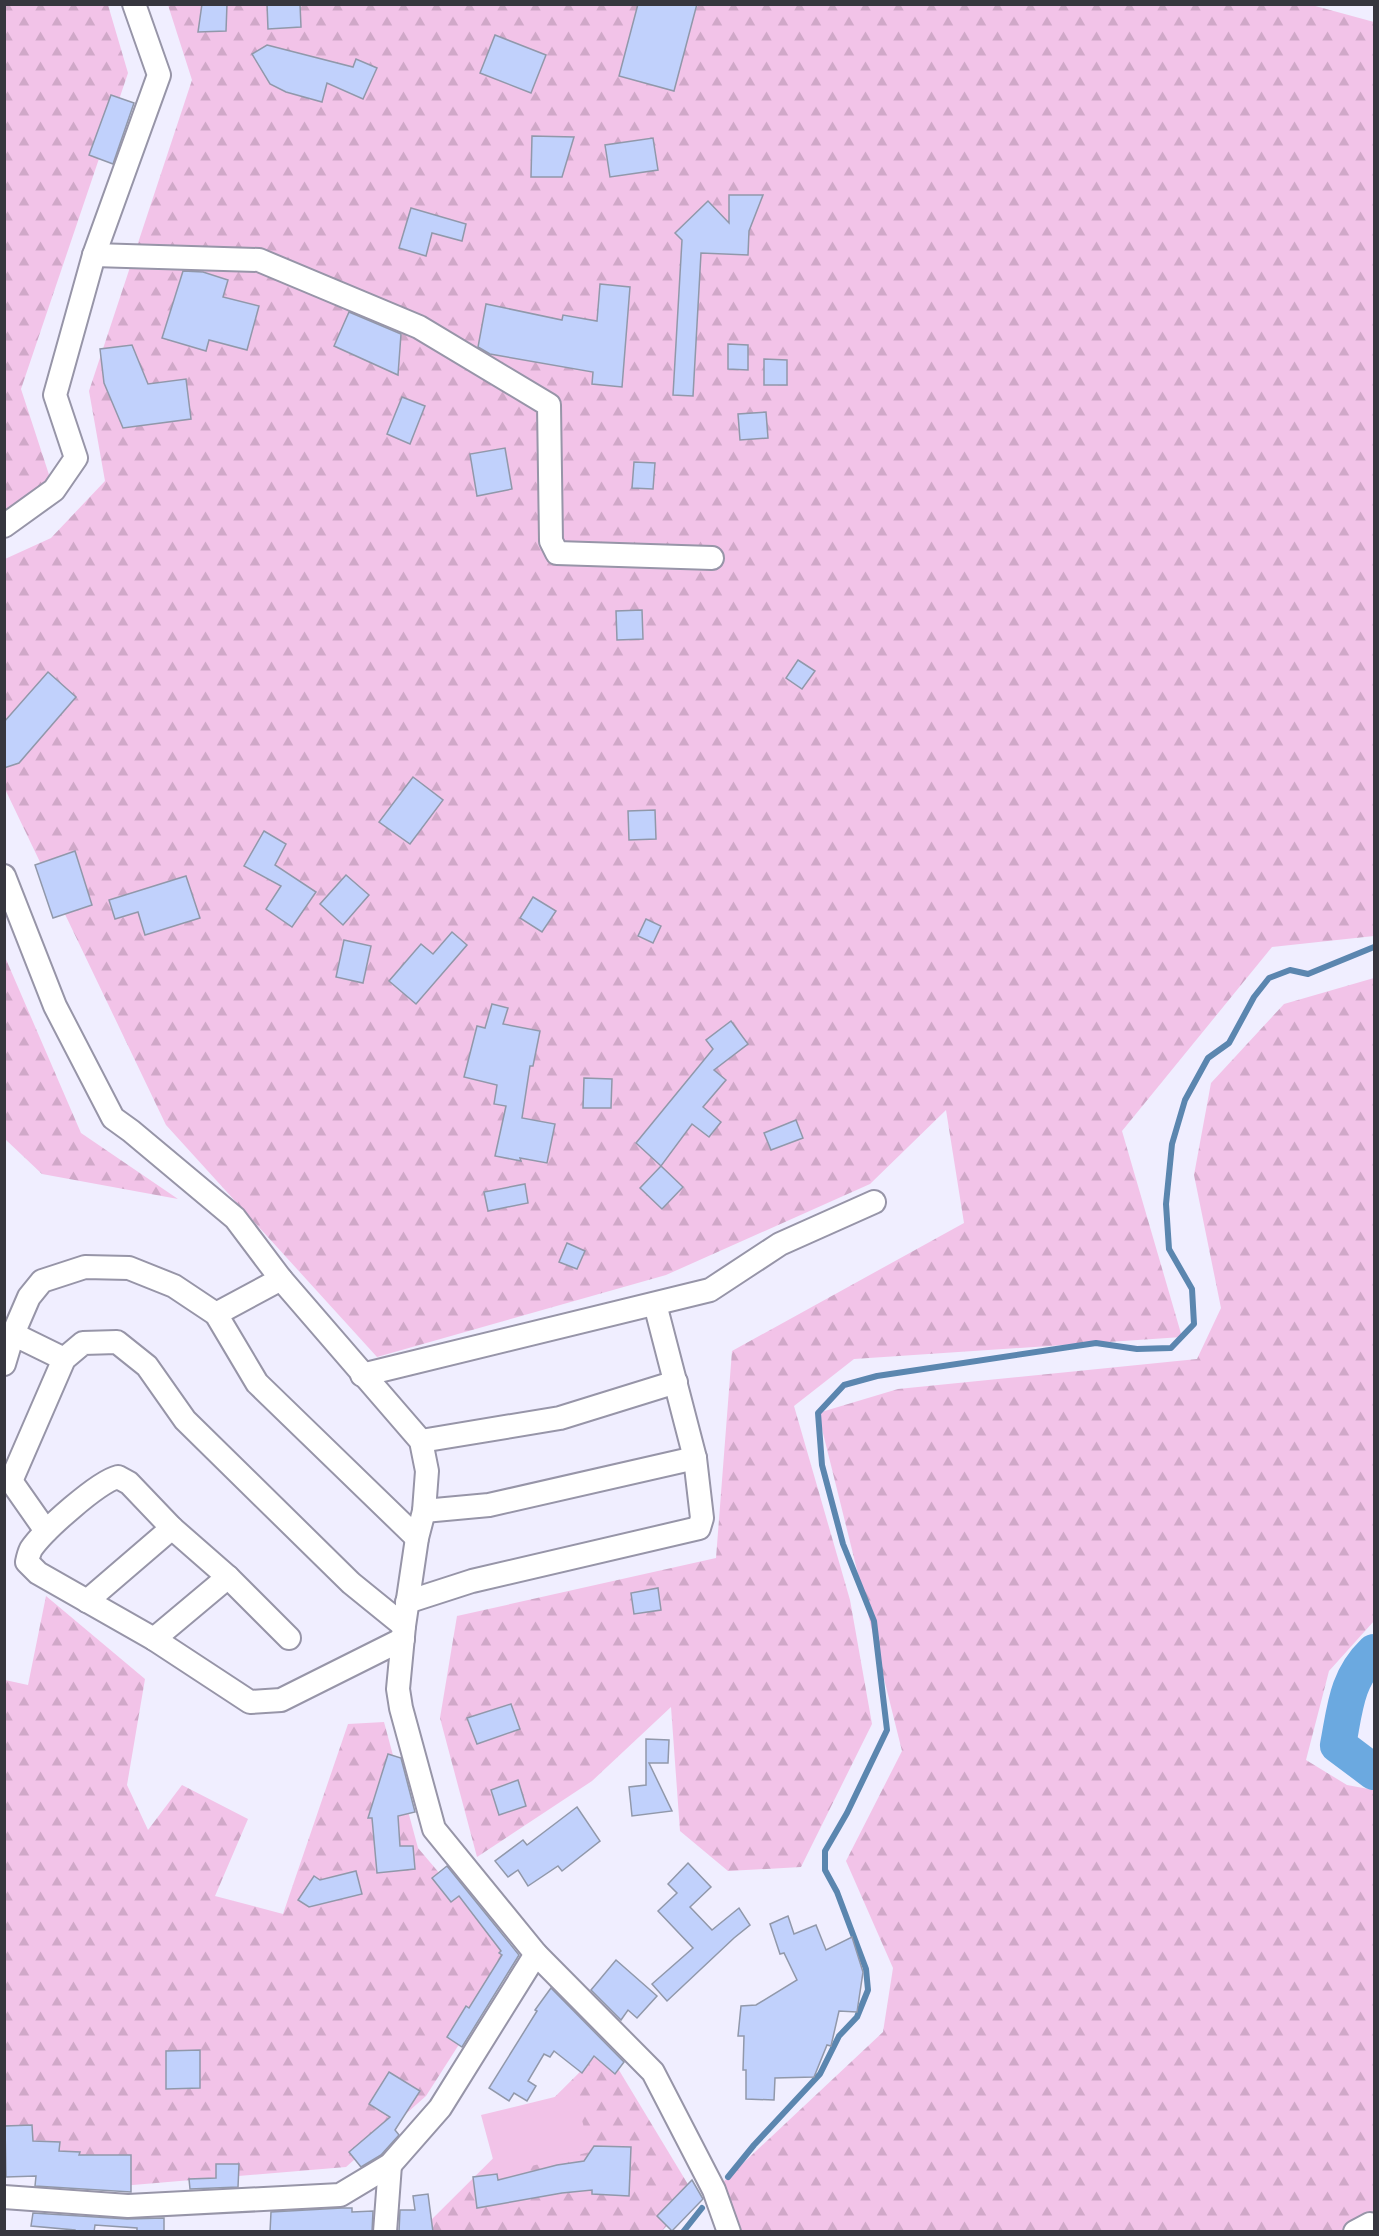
<svg xmlns="http://www.w3.org/2000/svg" width="1379" height="2236" font-family="Bitter,serif">
  <defs>
    <pattern id="forest-firs" width="22" height="20" patternUnits="userSpaceOnUse" patternTransform="scale(1.5)"><rect width="22" height="20" fill="#f2c3e8"/><path d="M5 1l3.5 6h-7zM16 11l3.5 6h-7z" fill="#d0a8c8"/></pattern>
  </defs>
  <rect width="100%" height="100%" fill="#f0eeff"/>
  <g fill="url(#forest-firs)">
    <polygon points="1308,4 1374,22 1374,936 1272,947 1122,1131 1182,1337 854,1359 794,1406 850,1600 872,1724 801,1867 728,1871 680,1831 671,1707 592,1781 477,1857 440,1718 457,1616 716,1558 732,1351 964,1223 946,1110 870,1184 666,1275 377,1357 166,1125 5,789 5,559 51,538 105,481 89,391 192,80 168,5"/>
    <polygon points="5,5 108,5 128,73 21,389 54,490 5,515"/>
    <polygon points="5,957 81,1133 178,1199 42,1174 5,1139"/>
    <polygon points="1374,978 1374,1621 1329,1671 1306,1760 1347,1785 1374,1790 1374,2231 741,2231 723,2182 883,2032 893,1968 846,1861 902,1751 818,1413 898,1389 1197,1359 1221,1308 1194,1175 1211,1083 1284,1004"/>
    <polygon points="46,1596 145,1679 127,1785 148,1830 182,1785 248,1819 215,1896 283,1914 348,1724 384,1722 418,1848 513,1960 426,2096 346,2167 121,2186 5,2172 5,1680 28,1685"/>
    <polygon points="605,2047 695,2196 662,2231 419,2232"/>
  </g>
  <polygon fill="#f2c3e8" points="575,2092 590,2152 497,2174 481,2115"/>
  <g fill="none" stroke-linecap="round" stroke-linejoin="round">
    <g stroke="#5b86af" stroke-width="6">
      <polyline points="728,2177 754,2145 820,2074 839,2036 857,2017 868,1990 866,1969 837,1892 825,1870 825,1851 847,1813 887,1730 874,1621 843,1544 822,1465 818,1413 844,1385 877,1376 1096,1343 1137,1349 1171,1348 1194,1324 1192,1289 1169,1249 1166,1204 1172,1144 1185,1100 1208,1058 1229,1043 1254,997 1269,978 1290,970 1308,974 1374,947"/>
      <polyline points="683,2232 702,2208"/>
    </g>
    <path stroke="#6ba9e0" stroke-width="36" d="M1374,1652C1346,1679 1345,1709 1338,1745L1374,1772"/>
  </g>
  <g fill="#c1d1fc" stroke="#9198aa" stroke-width="1.5">
    <polygon points="202,4 227,4 226,31 198,32"/>
    <polygon points="267,4 300,4 301,27 268,29"/>
    <polygon points="638,4 697,4 674,91 619,76"/>
    <polygon points="495,35 546,55 531,93 480,73"/>
    <polygon points="267,45 353,67 356,59 377,68 363,99 327,83 322,102 286,92 270,84 252,54"/>
    <polygon points="111,95 134,103 113,164 89,155"/>
    <polygon points="532,136 574,137 562,177 531,177"/>
    <polygon points="653,138 658,170 610,177 605,145"/>
    <polygon points="729,195 763,195 749,231 748,255 701,253 693,396 673,395 682,240 675,233 708,201 729,223"/>
    <polygon points="411,208 466,224 462,241 432,233 426,256 399,248"/>
    <polygon points="183,271 203,272 228,280 223,297 259,306 247,350 209,340 206,351 162,338"/>
    <polygon points="600,284 630,287 622,387 592,384 593,372 490,354 478,347 486,304 562,320 563,315 597,321"/>
    <polygon points="349,312 401,334 398,375 334,346"/>
    <polygon points="728,344 748,345 748,370 728,369"/>
    <polygon points="132,345 148,384 186,379 191,419 123,428 104,383 100,349"/>
    <polygon points="764,359 787,360 787,385 764,385"/>
    <polygon points="402,397 425,406 410,444 387,434"/>
    <polygon points="766,412 768,438 740,440 738,414"/>
    <polygon points="505,448 512,489 477,496 470,454"/>
    <polygon points="634,462 655,463 653,489 632,488"/>
    <polygon points="642,610 643,639 617,640 616,611"/>
    <polygon points="798,660 815,671 802,689 786,678"/>
    <polygon points="48,672 76,697 19,763 4,768 4,722"/>
    <polygon points="413,777 443,800 410,844 379,822"/>
    <polygon points="655,810 656,839 629,840 628,811"/>
    <polygon points="264,831 286,844 275,865 316,892 292,927 266,909 281,886 244,866"/>
    <polygon points="75,851 92,905 53,918 35,865"/>
    <polygon points="346,875 369,895 343,925 320,904"/>
    <polygon points="186,876 200,918 145,935 138,912 115,919 109,900"/>
    <polygon points="533,897 556,911 542,932 520,918"/>
    <polygon points="646,919 661,926 653,943 638,936"/>
    <polygon points="452,932 467,945 416,1004 389,981 421,944 433,954"/>
    <polygon points="344,940 371,946 363,983 336,977"/>
    <polygon points="492,1004 508,1008 503,1024 540,1031 533,1066 530,1066 522,1118 555,1124 547,1163 520,1158 521,1161 495,1156 506,1106 494,1104 497,1085 464,1077 477,1026 485,1028"/>
    <polygon points="731,1021 748,1044 714,1070 726,1080 703,1107 721,1122 709,1137 692,1124 661,1166 636,1143 713,1049 706,1040"/>
    <polygon points="584,1078 612,1079 611,1108 583,1108"/>
    <polygon points="796,1120 803,1138 771,1150 764,1133"/>
    <polygon points="661,1166 683,1187 662,1209 640,1188"/>
    <polygon points="525,1184 528,1203 488,1211 484,1192"/>
    <polygon points="567,1243 585,1251 577,1269 559,1262"/>
    <polygon points="658,1588 661,1610 634,1614 631,1593"/>
    <polygon points="511,1704 520,1729 477,1744 467,1718"/>
    <polygon points="646,1739 669,1740 668,1763 649,1763 672,1811 632,1816 629,1787 646,1785"/>
    <polygon points="388,1754 401,1758 415,1812 398,1816 400,1846 413,1846 415,1869 377,1873 372,1818 368,1818"/>
    <polygon points="518,1780 526,1806 499,1815 491,1790"/>
    <polygon points="577,1807 600,1841 562,1871 558,1866 528,1886 518,1870 508,1877 495,1861 523,1840 527,1845"/>
    <polygon points="688,1863 711,1887 690,1907 712,1930 739,1908 750,1925 734,1938 667,2001 652,1984 693,1948 658,1911 677,1893 668,1884"/>
    <polygon points="447,1866 519,1955 462,2047 447,2037 466,2006 469,2008 502,1955 499,1953 501,1951 459,1896 451,1902 432,1878"/>
    <polygon points="356,1871 362,1894 309,1907 298,1900 314,1876 320,1880"/>
    <polygon points="788,1916 794,1934 816,1925 826,1950 852,1937 863,1972 857,2012 839,2011 831,2046 827,2045 814,2077 775,2078 774,2100 746,2099 746,2070 743,2070 744,2036 738,2036 741,2006 756,2005 797,1980 784,1953 780,1954 770,1924"/>
    <polygon points="616,1960 657,1996 637,2018 628,2010 621,2020 591,1990"/>
    <polygon points="551,1988 624,2062 615,2074 594,2056 582,2073 554,2051 550,2057 544,2054 528,2081 536,2086 527,2101 514,2093 509,2101 489,2088 537,2011 535,2010"/>
    <polygon points="200,2050 200,2088 166,2089 166,2051"/>
    <polygon points="389,2072 420,2091 395,2130 399,2135 381,2155 361,2167 349,2152 390,2117 369,2104"/>
    <polygon points="32,2125 33,2141 60,2142 59,2151 80,2152 79,2155 131,2155 131,2192 35,2186 36,2176 6,2177 5,2126"/>
    <polygon points="594,2146 631,2147 629,2196 592,2194 592,2190 562,2193 477,2208 473,2177 497,2174 498,2180 557,2165 584,2161"/>
    <polygon points="216,2164 239,2164 238,2187 190,2189 189,2179 216,2178"/>
    <polygon points="692,2180 703,2199 672,2231 657,2216"/>
    <polygon points="428,2194 433,2232 399,2232 400,2210 415,2210 413,2196"/>
    <polygon points="342,2208 352,2208 352,2212 373,2211 372,2232 270,2232 271,2212"/>
    <polygon points="33,2213 127,2219 164,2218 164,2232 137,2232 137,2228 95,2225 94,2232 75,2232 75,2230 31,2226"/>
  </g>
  <g fill="none" stroke-linecap="round" stroke-linejoin="round">
    <g stroke="#9795a8" stroke-width="26">
      <g id="minor">
        <polyline points="94,255 259,260 419,327 549,405 551,541 557,553 712,558"/>
        <polyline points="4,526 54,490 76,458 55,395 94,255 159,75 134,4"/>
        <polyline points="4,876 55,1006 113,1118 131,1131 235,1218 281,1279 421,1441 427,1471 424,1511 417,1538 404,1626 398,1689 401,1708 434,1829 536,1954 653,2072 714,2190 729,2232"/>
        <polyline points="216,1314 281,1279"/>
        <polyline points="4,1338 13,1334 29,1297 42,1281 85,1267 129,1268 174,1286 216,1314 257,1383 417,1538"/>
        <polyline points="4,1364 13,1334 64,1359"/>
        <polyline points="362,1375 710,1290 780,1244 874,1202"/>
        <polyline points="421,1441 560,1418 676,1382"/>
        <polyline points="4,1480 11,1481 64,1359 83,1343 117,1342 147,1366 185,1420 351,1583 404,1626"/>
        <polyline points="11,1481 46,1531"/>
        <polyline points="424,1511 489,1505 695,1458"/>
        <polyline points="87,1601 172,1528"/>
        <polyline points="407,1602 472,1581 699,1528 702,1518 695,1458 655,1304"/>
        <path d="M289,1638L228,1577L172,1528L129,1483L118,1477C98,1482 44,1530 31,1549C29,1553 28,1557 27,1562L38,1573L154,1639L250,1702L281,1700L403,1639"/>
        <polyline points="154,1639 228,1577"/>
        <polyline points="4,2197 128,2206 340,2195 390,2165 440,2108 536,1954"/>
        <polyline points="385,2232 390,2165"/>
        <polyline points="1355,2232 1370,2224"/>
      </g>
    </g>
    <use href="#minor" stroke="#fff" stroke-width="22"/>
  </g>
  <rect width="1379" height="2236" fill="none" stroke="#36363e" stroke-width="12"/>
</svg>
